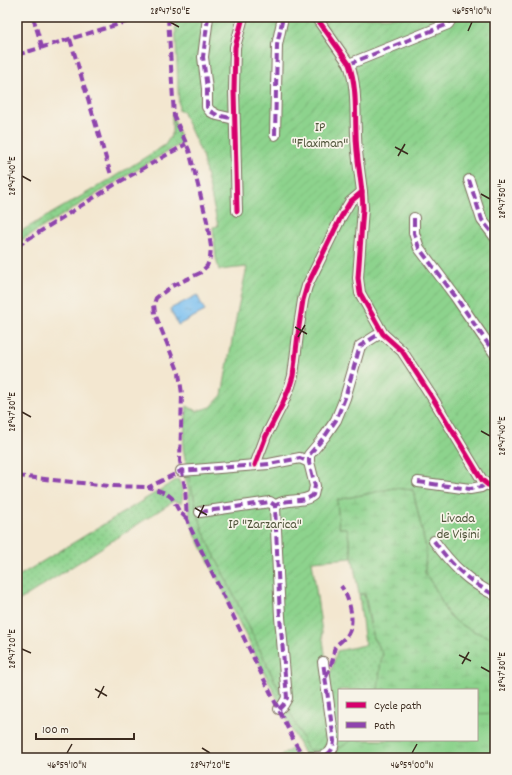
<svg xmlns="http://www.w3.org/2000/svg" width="512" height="775" font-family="Dekko,sans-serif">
  <defs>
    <pattern id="grass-dots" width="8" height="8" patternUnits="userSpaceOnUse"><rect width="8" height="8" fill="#8dd38d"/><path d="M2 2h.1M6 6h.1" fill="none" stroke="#7bb579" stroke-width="1.8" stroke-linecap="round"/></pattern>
    <pattern id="wetland-marsh" width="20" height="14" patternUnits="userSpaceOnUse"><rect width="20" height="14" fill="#8dd38d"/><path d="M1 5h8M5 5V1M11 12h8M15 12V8" fill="none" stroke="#7bb579"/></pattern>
    <pattern id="park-tufts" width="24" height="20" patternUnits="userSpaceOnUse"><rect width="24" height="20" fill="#8dd38d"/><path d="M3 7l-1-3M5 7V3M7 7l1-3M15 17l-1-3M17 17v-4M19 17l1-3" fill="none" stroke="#7bb579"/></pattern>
    <pattern id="garden-furrows" width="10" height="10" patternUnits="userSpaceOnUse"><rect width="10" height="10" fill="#8dd38d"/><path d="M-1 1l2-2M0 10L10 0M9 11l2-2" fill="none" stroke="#7bb579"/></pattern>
    <pattern id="water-ripples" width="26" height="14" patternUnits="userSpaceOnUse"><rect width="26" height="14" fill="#7ac0f1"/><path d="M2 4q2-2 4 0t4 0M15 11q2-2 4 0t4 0" fill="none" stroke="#659cc3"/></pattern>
  </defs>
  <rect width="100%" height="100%" fill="#f7f3e8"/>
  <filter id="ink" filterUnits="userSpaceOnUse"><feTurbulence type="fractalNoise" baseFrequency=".025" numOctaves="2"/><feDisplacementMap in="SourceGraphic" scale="8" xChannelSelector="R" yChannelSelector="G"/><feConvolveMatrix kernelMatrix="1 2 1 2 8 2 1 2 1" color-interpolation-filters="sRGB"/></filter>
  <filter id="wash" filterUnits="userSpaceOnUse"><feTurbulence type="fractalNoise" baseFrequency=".012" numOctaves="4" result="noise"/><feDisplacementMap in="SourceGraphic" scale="16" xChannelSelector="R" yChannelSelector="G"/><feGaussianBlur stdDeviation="0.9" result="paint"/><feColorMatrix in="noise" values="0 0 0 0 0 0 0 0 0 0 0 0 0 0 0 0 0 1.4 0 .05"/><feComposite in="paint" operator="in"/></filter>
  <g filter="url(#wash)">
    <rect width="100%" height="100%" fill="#f3e7d0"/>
    <g fill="url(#grass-dots)" stroke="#647e56">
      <polygon points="172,114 182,143 113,184 17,243 17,233 18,233 109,180 165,145 172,134"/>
      <polygon points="184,473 188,475 203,531 284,700 280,704 195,534 190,519 189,493"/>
      <path d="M178,479C182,488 184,494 181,503L174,501L17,602V577Z"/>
      <path d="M359,594H364L373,638L383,654C379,665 381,678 378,690H339V740H414L334,752L329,678L337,651L365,645Z"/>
      <polygon points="286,705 327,750 324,754 304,754 282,710"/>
      <polygon points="293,748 300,758 277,758"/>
    </g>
    <polygon fill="url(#wetland-marsh)" stroke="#647e56" points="394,488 413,490 426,548 425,573 435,588 447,613 458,623 473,631 495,639 495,758 477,740 477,690 378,690 381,661 383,654 373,638 365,594 359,594 347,528 339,528 337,500"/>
    <polygon fill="url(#park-tufts)" stroke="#647e56" points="495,713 495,758 325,758 352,740 477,740 477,714"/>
    <polygon fill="url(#garden-furrows)" stroke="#647e56" points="175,17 495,17 495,639 473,631 458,623 452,617 447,613 435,588 425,573 426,548 413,490 394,488 337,500 339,528 347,528 352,558 312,561 325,654 331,743 327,750 308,750 203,531 188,475 183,448 187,406 196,411 211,407 222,395 238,308 247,267 219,270 216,258 213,227 218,226 202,155 182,111 179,111"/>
    <polygon fill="url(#water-ripples)" stroke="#5a7588" points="197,295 205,311 178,325 170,309"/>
  </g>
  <g filter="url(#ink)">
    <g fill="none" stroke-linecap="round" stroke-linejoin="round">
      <g stroke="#7b6c5c" stroke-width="12">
        <g id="minor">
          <polyline points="208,17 203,57 207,89 207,107 210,111 217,115 230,118 234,117"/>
          <polyline points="349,64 448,24 450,21 451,17"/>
          <polyline points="275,135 277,45 283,17"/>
          <polyline points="469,180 482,220 495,237"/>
          <polyline points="362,192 363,208 358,278 360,293 383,334 402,351 432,397 482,480 488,485 495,486"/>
          <polyline points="237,211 234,90 235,47 243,17"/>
          <polyline points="414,218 414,233 419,248 455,296 495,354"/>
          <path d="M255,465L266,436L282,405L290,386L293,376L299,326L303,300L307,286L341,217L350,202L362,192C360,173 356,153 356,134C355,110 357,87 349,64L316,17"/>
          <polyline points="181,471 269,464 300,458 309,462"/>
          <polyline points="418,482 470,489 481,487 486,484"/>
          <polyline points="200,512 270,502 276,506"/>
          <path d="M434,541C452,565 467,581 495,595"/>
          <path d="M279,709L283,705L287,698L280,617L275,507C282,497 303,504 313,495L315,486L309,462V455L325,436L336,420L345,398L360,346L376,336L383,334"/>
          <path d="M303,757C317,758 333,759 334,741L323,662"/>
        </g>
      </g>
      <use href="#minor" stroke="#fff" stroke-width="10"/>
      <g stroke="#8e44ad" stroke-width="4" stroke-dasharray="8 4" stroke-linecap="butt">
        <polyline points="33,17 42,47"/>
        <polyline points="168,17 174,116 189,150 207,221 211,247 210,258 207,266 200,273 172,286 156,298 154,304 155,314 179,373 182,394 180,461 185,488 187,519 189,525 294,741 304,758"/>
        <polyline points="208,17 203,57 207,89 207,107 210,111 217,115 230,118 234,117"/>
        <polyline points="70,39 111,175"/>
        <polyline points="17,55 142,17"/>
        <polyline points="349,64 448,24 450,21 451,17"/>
        <polyline points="275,135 277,45 283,17"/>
        <polyline points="469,180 482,220 495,237"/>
        <polyline points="17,218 20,230"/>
        <polyline points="414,218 414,233 419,248 455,296 495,354"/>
        <polyline points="17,246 114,185 186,144"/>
        <polyline points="17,476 109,486 149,487"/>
        <polyline points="418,482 470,489 481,487 486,484"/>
        <polyline points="200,512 270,502 276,506"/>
        <polyline points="187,519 179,511 172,498 166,493 149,487 181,471 269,464 300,458 309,462"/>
        <path d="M434,541C452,565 467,581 495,595"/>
        <path d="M326,677C329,671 331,665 333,659C334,655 333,651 335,647C339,642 345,639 348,634C356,621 349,597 341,586"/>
        <path d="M279,709L283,705L287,698L280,617L275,507C282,497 303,504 313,495L315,486L309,462V455L325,436L336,420L345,398L360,346L376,336L383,334"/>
        <path d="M303,757C317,758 333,759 334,741L323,662"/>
      </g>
      <g stroke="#f7f3e8" stroke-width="8">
        <g id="cycleway">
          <polyline points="362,192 363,208 358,278 360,293 383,334 402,351 432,397 482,480 488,485 495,486"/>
          <polyline points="237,211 234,90 235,47 243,17"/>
          <path d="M255,465L266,436L282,405L290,386L293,376L299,326L303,300L307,286L341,217L350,202L362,192C360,173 356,153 356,134C355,110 357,87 349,64L316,17"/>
        </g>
      </g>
      <use href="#cycleway" stroke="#d6006c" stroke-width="5"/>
    </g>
  </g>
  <path fill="none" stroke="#3b2a1e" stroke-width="1.5" d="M170,22L179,27M468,31L472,22M395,147L408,154M398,156L405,144M22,176L31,181M481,194L490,199M295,327L307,334M298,337L305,325M22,412L31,417M481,431L490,436M195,508L207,515M198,518L204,505M22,649L31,653M459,655L471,661M462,664L469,652M481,667L490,672M95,689L107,696M98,698L104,686M202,748L210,753M67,753L72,744M412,753L417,744"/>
  <g text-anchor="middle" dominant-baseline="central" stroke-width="3.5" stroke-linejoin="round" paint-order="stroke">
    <g font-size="14" fill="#50543a" stroke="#f7f3e8">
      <text x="320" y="128">IP<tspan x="320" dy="16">"Flaximan"</tspan></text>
      <text x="458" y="519">Livada<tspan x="458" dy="16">de Vișini</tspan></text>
      <text x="265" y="525">IP "Zarzarica"</text>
    </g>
  </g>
  <rect width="512" height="775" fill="none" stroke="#f7f3e8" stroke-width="44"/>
  <rect x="338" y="689" width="140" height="52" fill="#f7f3e8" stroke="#aca397"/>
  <rect x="346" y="702" width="20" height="6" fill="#d6006c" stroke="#aca397"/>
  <text x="374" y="709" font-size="12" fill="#3b2a1e">Cycle path</text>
  <rect x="346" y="722" width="20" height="6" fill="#8e44ad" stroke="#aca397"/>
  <text x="374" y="729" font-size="12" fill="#3b2a1e">Path</text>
  <path d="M36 733v6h98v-6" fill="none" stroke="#3b2a1e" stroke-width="2"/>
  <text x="42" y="733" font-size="12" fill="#3b2a1e" stroke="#f7f3e8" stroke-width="3" paint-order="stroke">100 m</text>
  <rect x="22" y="22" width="468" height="731" fill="none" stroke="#3b2a1e" stroke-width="1.5"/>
  <g font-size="10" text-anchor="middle" fill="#3b2a1e">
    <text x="170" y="14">28°47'50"E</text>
    <text x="472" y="14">46°59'10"N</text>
    <text transform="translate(11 176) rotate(-90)" y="4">28°47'40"E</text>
    <text transform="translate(501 199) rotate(-90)" y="4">28°47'50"E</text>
    <text transform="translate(11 412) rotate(-90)" y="4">28°47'30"E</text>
    <text transform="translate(501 436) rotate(-90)" y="4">28°47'40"E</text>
    <text transform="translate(11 649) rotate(-90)" y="4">28°47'20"E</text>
    <text transform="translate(501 672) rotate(-90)" y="4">28°47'30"E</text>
    <text x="67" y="768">46°59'10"N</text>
    <text x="210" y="768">28°47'20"E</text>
    <text x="412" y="768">46°59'00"N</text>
  </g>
</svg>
